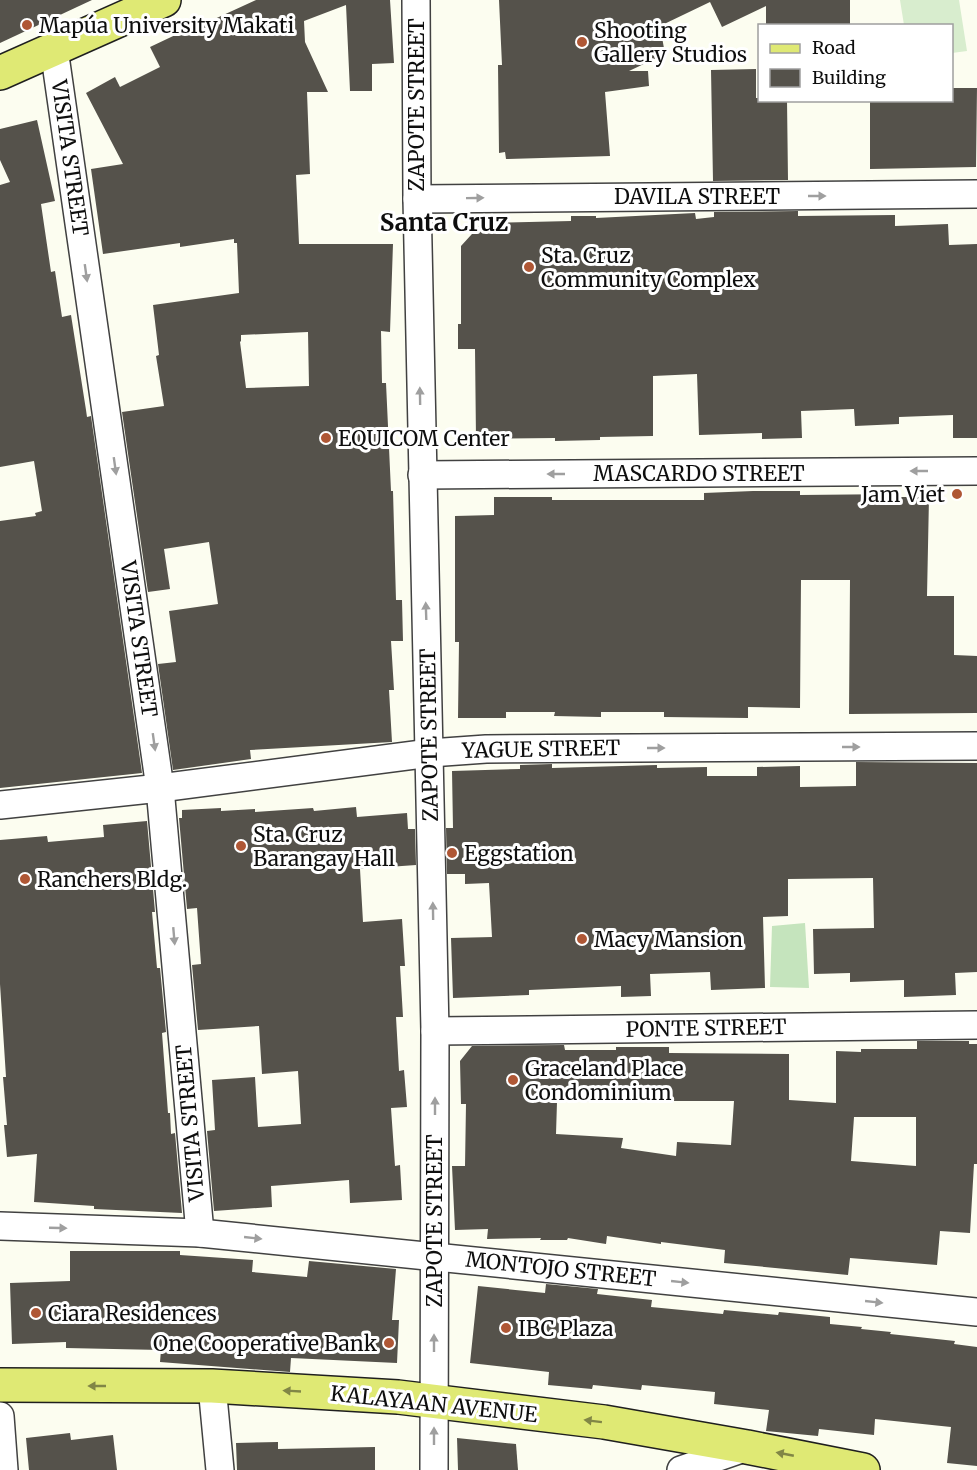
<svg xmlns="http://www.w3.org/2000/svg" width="977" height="1470" font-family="Merriweather,serif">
  <rect width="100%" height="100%" fill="#fcfdf0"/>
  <polygon fill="#c5e4bd" points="805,923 809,988 770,987 772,926"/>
  <polygon fill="#d8edce" points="900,0 959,0 967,51 952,53 952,26 904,25"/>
  <g fill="#55524b" fill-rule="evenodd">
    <polygon points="0,0 92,0 0,43"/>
    <path d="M256,0H390L394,63L372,64V91H350L346,5L304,21L305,42L328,92H307L310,174L296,175L299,244H393L390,332L381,331L382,383H386L391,491H393L396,600H402L403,641H391L394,690H389L392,742L250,750L251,759L173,770L158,664L176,662L169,611L218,604L209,542L164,549L170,589L148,592L122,412L164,406L156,356L159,355L153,305L239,293L237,243H234V239L180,247V243L103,254L91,169L123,164L86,93L115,77L120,87L160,67L150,47L207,20L208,22ZM308,332L309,386L246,388L240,342L241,341V335Z"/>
    <polygon points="499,0 850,0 850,26 766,26 766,6 722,27 710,2 660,26 665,54 629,71 648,71 649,86 605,92 610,156 506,159 505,152 499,153 498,65 502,65"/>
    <polygon points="756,69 756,98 759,98 759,100 787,100 788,180 713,181 711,70"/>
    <polygon points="951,88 977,88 976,167 870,169 870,100 951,100"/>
    <polygon points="37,120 55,201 41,204 51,272 55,271 62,317 71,315 86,410 87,417 91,416 142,773 0,788 0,521 36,516 35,513 42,511 34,461 0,467 0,185 10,182 0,160 0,129"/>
    <polygon points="798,211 798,216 895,215 895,226 948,224 949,245 977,244 977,438 953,438 953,415 899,417 899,424 855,426 854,409 801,411 802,438 762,439 762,433 699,435 697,374 653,376 653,436 600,437 600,440 555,441 555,438 476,439 475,349 458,349 458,324 461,324 461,246 482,223 571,221 571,216 596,216 596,218 695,213 696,219 714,217 714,212"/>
    <polygon points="753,491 800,491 800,495 900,494 900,497 929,497 927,596 954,596 954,655 977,656 977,713 849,714 850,580 801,580 800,708 748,707 748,718 664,717 664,712 601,712 601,717 554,716 555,712 506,712 506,718 458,718 459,642 455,642 455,516 494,515 494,497 552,497 552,500 704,500 704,493"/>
    <polygon points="856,762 977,763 977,972 955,973 956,995 904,997 904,980 850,982 850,973 814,974 813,929 874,928 873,878 788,879 788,916 763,917 765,988 711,990 710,972 650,974 651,996 621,997 621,986 529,990 529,995 453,998 451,938 492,937 489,883 465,884 465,874 447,874 446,828 453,828 452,771 520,769 520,765 552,764 552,768 657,765 657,768 707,767 707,776 757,776 757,767 800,766 800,787 856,786"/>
    <polygon points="356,807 357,817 407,813 408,829 415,829 416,865 360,869 363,922 402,919 405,966 400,966 403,1017 396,1017 399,1071 404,1070 407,1107 391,1108 395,1166 400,1165 402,1200 350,1203 349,1180 271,1186 272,1207 214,1211 207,1131 215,1130 212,1080 255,1077 258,1127 301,1124 298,1071 262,1074 259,1026 198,1030 192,965 201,964 197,908 187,909 179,818 182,818 182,810 221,808 221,811 255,809 255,812 313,808 314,811"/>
    <polygon points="147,821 155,912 152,912 157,968 160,968 166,1032 162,1033 168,1113 170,1113 171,1134 175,1133 182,1213 94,1209 94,1206 34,1202 37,1154 7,1157 4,1125 7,1125 3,1077 6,1077 0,984 0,840 47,836 48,842 104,837 103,825"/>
    <path d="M917,1041H969V1044H977V1164H974L970,1233L940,1231L937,1265L850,1258L848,1275L724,1263L725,1250L661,1242V1244L607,1236L606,1244L568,1238L567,1240H540L541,1238L487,1239L488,1229L455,1230L452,1166H465L466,1104H461L460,1061L472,1046L564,1045L565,1050H616V1047H669V1053L789,1054V1100L836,1103V1051L861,1052V1049H917ZM670,1096V1101H734L731,1145L677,1142L676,1156L621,1148L623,1138L556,1134L557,1102H614V1097ZM854,1117H916V1166L851,1161Z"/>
    <polygon points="70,1251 180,1251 180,1255 253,1260 252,1272 307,1277 309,1261 396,1269 392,1320 399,1320 397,1363 291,1358 290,1372 160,1362 161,1350 66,1348 66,1342 12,1344 10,1283 70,1281"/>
    <polygon points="546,1284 598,1289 597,1294 652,1300 651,1307 723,1314 724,1310 778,1315 779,1312 830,1317 830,1324 862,1327 861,1329 891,1332 890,1334 955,1341 954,1344 977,1347 977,1466 947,1463 951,1427 875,1419 874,1435 819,1429 818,1436 766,1431 769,1410 714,1404 715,1392 642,1385 641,1390 593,1385 592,1389 548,1385 549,1372 470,1363 478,1286 545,1293"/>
    <polygon points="70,1433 71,1440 113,1435 117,1470 29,1470 26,1438"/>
    <polygon points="457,1438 516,1444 518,1470 458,1470"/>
    <polygon points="278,1442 278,1449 375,1447 375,1470 237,1470 236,1443"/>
  </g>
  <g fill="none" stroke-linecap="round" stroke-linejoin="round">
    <g stroke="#414141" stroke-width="30">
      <g id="minor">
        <polyline points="416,0 417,199 435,1031 434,1470"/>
        <polyline points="54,49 160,788 200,1233"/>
        <polyline points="417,199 977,194"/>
        <polyline points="422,475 977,471"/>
        <polyline points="0,805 160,788 430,753 486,749 977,746"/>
        <polyline points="435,1031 977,1025"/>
        <polyline points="0,1226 200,1233 977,1312"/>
        <polyline points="212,1386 220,1470"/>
        <polyline points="0,1416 4,1470"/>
        <polyline points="681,1470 747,1447"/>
      </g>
    </g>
    <g stroke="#1f1f1f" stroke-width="36">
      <g id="major">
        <polyline points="0,73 164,0"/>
        <polyline points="0,1385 212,1386 398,1397 604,1422 747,1447 863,1470"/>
      </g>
    </g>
    <use href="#minor" stroke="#fff" stroke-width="27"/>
    <use href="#major" stroke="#dfe974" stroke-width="33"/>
  </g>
  <defs><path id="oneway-solid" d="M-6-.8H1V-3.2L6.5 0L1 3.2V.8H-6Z" transform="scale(1.5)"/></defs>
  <g fill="#9f9f9f">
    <use href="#oneway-solid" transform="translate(817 196)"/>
    <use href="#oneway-solid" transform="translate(475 198) rotate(-1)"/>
    <use href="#oneway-solid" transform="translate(86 273) rotate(82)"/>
    <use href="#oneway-solid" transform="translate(420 396) rotate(-91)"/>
    <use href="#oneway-solid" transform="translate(115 466) rotate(82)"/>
    <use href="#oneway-solid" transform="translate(919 471) rotate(180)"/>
    <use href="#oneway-solid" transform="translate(556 474) rotate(180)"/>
    <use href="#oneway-solid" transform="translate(426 611) rotate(-92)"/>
    <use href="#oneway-solid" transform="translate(154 742) rotate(82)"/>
    <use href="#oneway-solid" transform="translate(851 747)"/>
    <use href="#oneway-solid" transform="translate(656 748)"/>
    <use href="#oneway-solid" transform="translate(433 911) rotate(-91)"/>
    <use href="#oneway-solid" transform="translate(174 936) rotate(85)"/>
    <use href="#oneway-solid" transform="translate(435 1106) rotate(-90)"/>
    <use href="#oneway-solid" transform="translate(58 1228) rotate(2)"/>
    <use href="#oneway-solid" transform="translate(253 1238) rotate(6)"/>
    <use href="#oneway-solid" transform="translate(680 1282) rotate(6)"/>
    <use href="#oneway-solid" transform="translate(874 1302) rotate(6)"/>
    <use href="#oneway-solid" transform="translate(434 1343) rotate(-90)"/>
    <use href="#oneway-solid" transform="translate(434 1436) rotate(-90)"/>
  </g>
  <g fill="#818646">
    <use href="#oneway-solid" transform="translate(97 1386) rotate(-180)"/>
    <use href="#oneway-solid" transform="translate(292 1391) rotate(-177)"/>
    <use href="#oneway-solid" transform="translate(593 1421) rotate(-173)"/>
    <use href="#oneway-solid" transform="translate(785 1454) rotate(-169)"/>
  </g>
  <g fill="#af5735" stroke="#fff" stroke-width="2">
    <circle cx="27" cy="25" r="6"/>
    <circle cx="582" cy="42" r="6"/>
    <circle cx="529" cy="267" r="6"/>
    <circle cx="326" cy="438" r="6"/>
    <circle cx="957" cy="494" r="6"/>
    <circle cx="241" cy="846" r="6"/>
    <circle cx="452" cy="853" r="6"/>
    <circle cx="25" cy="879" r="6"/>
    <circle cx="582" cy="939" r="6"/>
    <circle cx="513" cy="1080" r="6"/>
    <circle cx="36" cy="1313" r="6"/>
    <circle cx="506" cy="1328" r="6"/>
    <circle cx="389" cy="1343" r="6"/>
  </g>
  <g text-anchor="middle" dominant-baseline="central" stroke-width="6" stroke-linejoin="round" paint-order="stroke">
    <g font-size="21" fill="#0e0e0e" stroke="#fff" text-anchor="start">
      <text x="39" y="25">Mapúa University Makati</text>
      <text x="594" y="30">Shooting<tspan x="594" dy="24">Gallery Studios</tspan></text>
      <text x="541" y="255">Sta. Cruz<tspan x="541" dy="24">Community Complex</tspan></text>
      <text x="338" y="438">EQUICOM Center</text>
      <text x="945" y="494" text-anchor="end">Jam Viet</text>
      <text x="253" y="834">Sta. Cruz<tspan x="253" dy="24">Barangay Hall</tspan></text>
      <text x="464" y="853">Eggstation</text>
      <text x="37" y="879">Ranchers Bldg.</text>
      <text x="594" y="939">Macy Mansion</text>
      <text x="525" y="1068">Graceland Place<tspan x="525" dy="24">Condominium</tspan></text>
      <text x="48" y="1313">Ciara Residences</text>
      <text x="518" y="1328">IBC Plaza</text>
      <text x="377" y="1343" text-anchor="end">One Cooperative Bank</text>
    </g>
    <g font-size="21" fill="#0e0e0e" stroke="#fff">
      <text transform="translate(416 105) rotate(-90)">ZAPOTE STREET</text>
      <text transform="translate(70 158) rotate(82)">VISITA STREET</text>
      <text x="697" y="196">DAVILA STREET</text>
      <text x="699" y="473">MASCARDO STREET</text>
      <text transform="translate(139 639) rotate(82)">VISITA STREET</text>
      <text transform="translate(429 735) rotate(-91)">ZAPOTE STREET</text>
      <text transform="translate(541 749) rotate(-1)">YAGUE STREET</text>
      <text transform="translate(706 1028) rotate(-1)">PONTE STREET</text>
      <text transform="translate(190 1123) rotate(-95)">VISITA STREET</text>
      <text transform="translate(434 1221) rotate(-90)">ZAPOTE STREET</text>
      <text transform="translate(561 1269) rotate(6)">MONTOJO STREET</text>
      <text transform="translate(434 1404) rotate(6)">KALAYAAN AVENUE</text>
    </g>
    <g font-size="24" font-weight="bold" fill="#0e0e0e" stroke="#fff">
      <text x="444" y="222">Santa Cruz</text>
    </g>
  </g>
  <rect x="758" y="24" width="195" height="78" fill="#ffffff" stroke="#9f9f9f" stroke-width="1.5"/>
  <rect x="770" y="44" width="30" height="9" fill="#dfe974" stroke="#9f9f9f" stroke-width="1.5"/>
  <text x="812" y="54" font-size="18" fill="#0e0e0e">Road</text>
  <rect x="770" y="69" width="30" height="18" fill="#55524b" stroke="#9f9f9f" stroke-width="1.5"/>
  <text x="812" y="84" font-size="18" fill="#0e0e0e">Building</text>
</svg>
